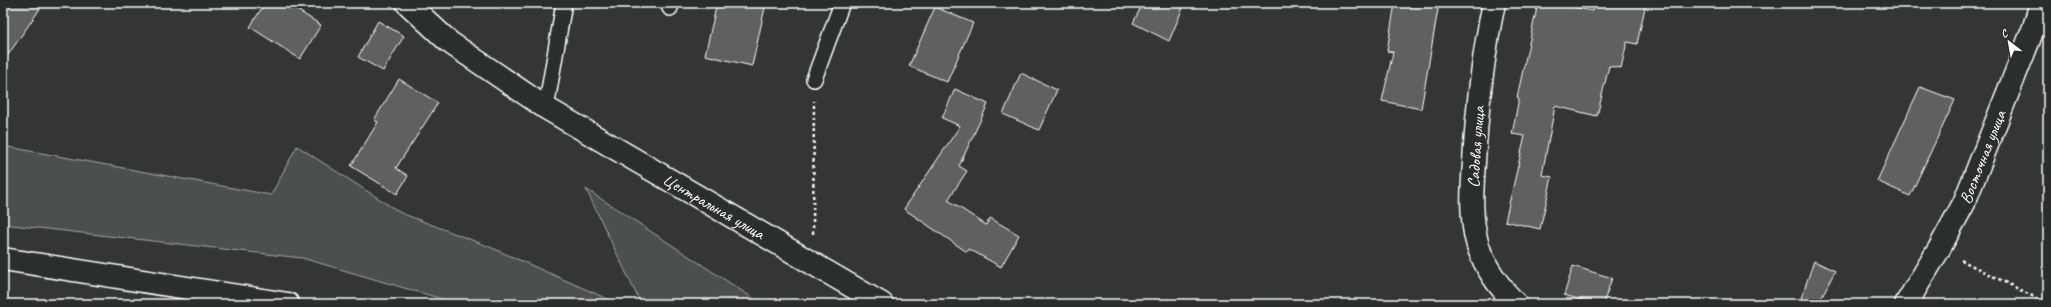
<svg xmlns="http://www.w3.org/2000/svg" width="2051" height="307" font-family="Caveat,sans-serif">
  <rect width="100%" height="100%" fill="#333536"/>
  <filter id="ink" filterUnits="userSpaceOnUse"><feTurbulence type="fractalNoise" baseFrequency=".025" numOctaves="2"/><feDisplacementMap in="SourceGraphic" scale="8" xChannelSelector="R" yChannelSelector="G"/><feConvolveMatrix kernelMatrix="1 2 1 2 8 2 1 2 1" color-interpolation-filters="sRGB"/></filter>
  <g filter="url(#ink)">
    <g fill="#4c4f50" stroke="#a6a7a8">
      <polygon points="3,146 271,195 297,146 401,213 490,247 619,304 459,304 302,258 3,224"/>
      <polygon points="586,189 762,304 641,304"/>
    </g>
    <g fill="#5f6162" stroke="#fff">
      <polygon points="3,3 44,3 3,62"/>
      <polygon points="265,3 286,3 321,25 300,59 250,27"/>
      <polygon points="717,3 766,3 752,66 705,55"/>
      <polygon points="1143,3 1185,3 1169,41 1133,23"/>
      <polygon points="1395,3 1439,3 1421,109 1382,101 1393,52 1387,51"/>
      <polygon points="1538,3 1554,3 1592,11 1594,3 1646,3 1637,44 1627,42 1621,68 1609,66 1597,116 1555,106 1542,175 1552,177 1540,229 1505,221 1525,136 1512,134 1519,98 1517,97"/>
      <polygon points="935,7 973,23 947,82 909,66"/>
      <polygon points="378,21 404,36 383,71 358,57"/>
      <polygon points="1021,73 1057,90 1039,130 1003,114"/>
      <polygon points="399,79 438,103 396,168 408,176 397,194 351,166 378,122 374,120"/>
      <polygon points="1920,87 1955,100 1910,196 1877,181"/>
      <polygon points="955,89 988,104 959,166 967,171 948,200 986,225 990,218 1019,235 1001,267 969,249 967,252 904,209 960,126 942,118"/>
      <polygon points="1814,261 1835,271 1818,304 1799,304"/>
      <polygon points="1573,266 1612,278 1603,304 1596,304 1564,295"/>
    </g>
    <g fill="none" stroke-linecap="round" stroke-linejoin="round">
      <g stroke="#fff" stroke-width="18">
        <g id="lane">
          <polyline points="670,8 671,3"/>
          <polyline points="814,79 842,3"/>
          <polyline points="546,108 564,3"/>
        </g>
      </g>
      <g stroke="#fff" stroke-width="25">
        <g id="street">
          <path id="s1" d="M407,3L449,42L546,108L882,304"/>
          <path d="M1494,3C1483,55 1477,109 1474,162C1472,191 1470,219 1478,246C1485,268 1500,288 1516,304"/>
          <path id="s2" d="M1906,304L1939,249L1964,203L2034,27L2041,3"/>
        </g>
      </g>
      <g stroke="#fff" stroke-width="25">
        <polyline id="secondary" points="3,259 288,304"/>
      </g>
      <g stroke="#fff" stroke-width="2.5" stroke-dasharray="3 3" stroke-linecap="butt">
        <polyline points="813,234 814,101"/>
        <polyline points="1961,260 2048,304"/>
      </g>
      <use href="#lane" stroke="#2a2d2e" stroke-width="15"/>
      <use href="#street" stroke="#2a2d2e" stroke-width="22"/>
      <use href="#secondary" stroke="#2a2d2e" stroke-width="22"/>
    </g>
  </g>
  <g text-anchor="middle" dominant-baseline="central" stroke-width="3" stroke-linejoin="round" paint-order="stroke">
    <g font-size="17" fill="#fff" stroke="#2a2d2e">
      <text transform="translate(1476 147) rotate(-86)">Садовая улица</text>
      <text stroke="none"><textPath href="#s2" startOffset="166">Восточная улица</textPath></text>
      <text stroke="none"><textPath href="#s1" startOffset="369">Центральная улица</textPath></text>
    </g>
  </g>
  <rect width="2051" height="307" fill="none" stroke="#2a2d2e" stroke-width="16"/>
  <rect x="8" y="8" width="2035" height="291" fill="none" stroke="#fff" stroke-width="1.5" filter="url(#ink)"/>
  <g transform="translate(2009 42) rotate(329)" stroke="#2a2d2e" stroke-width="3" paint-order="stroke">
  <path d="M0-3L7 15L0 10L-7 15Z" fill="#ffffff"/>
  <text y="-6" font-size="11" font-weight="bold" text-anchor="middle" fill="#ffffff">С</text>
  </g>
</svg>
